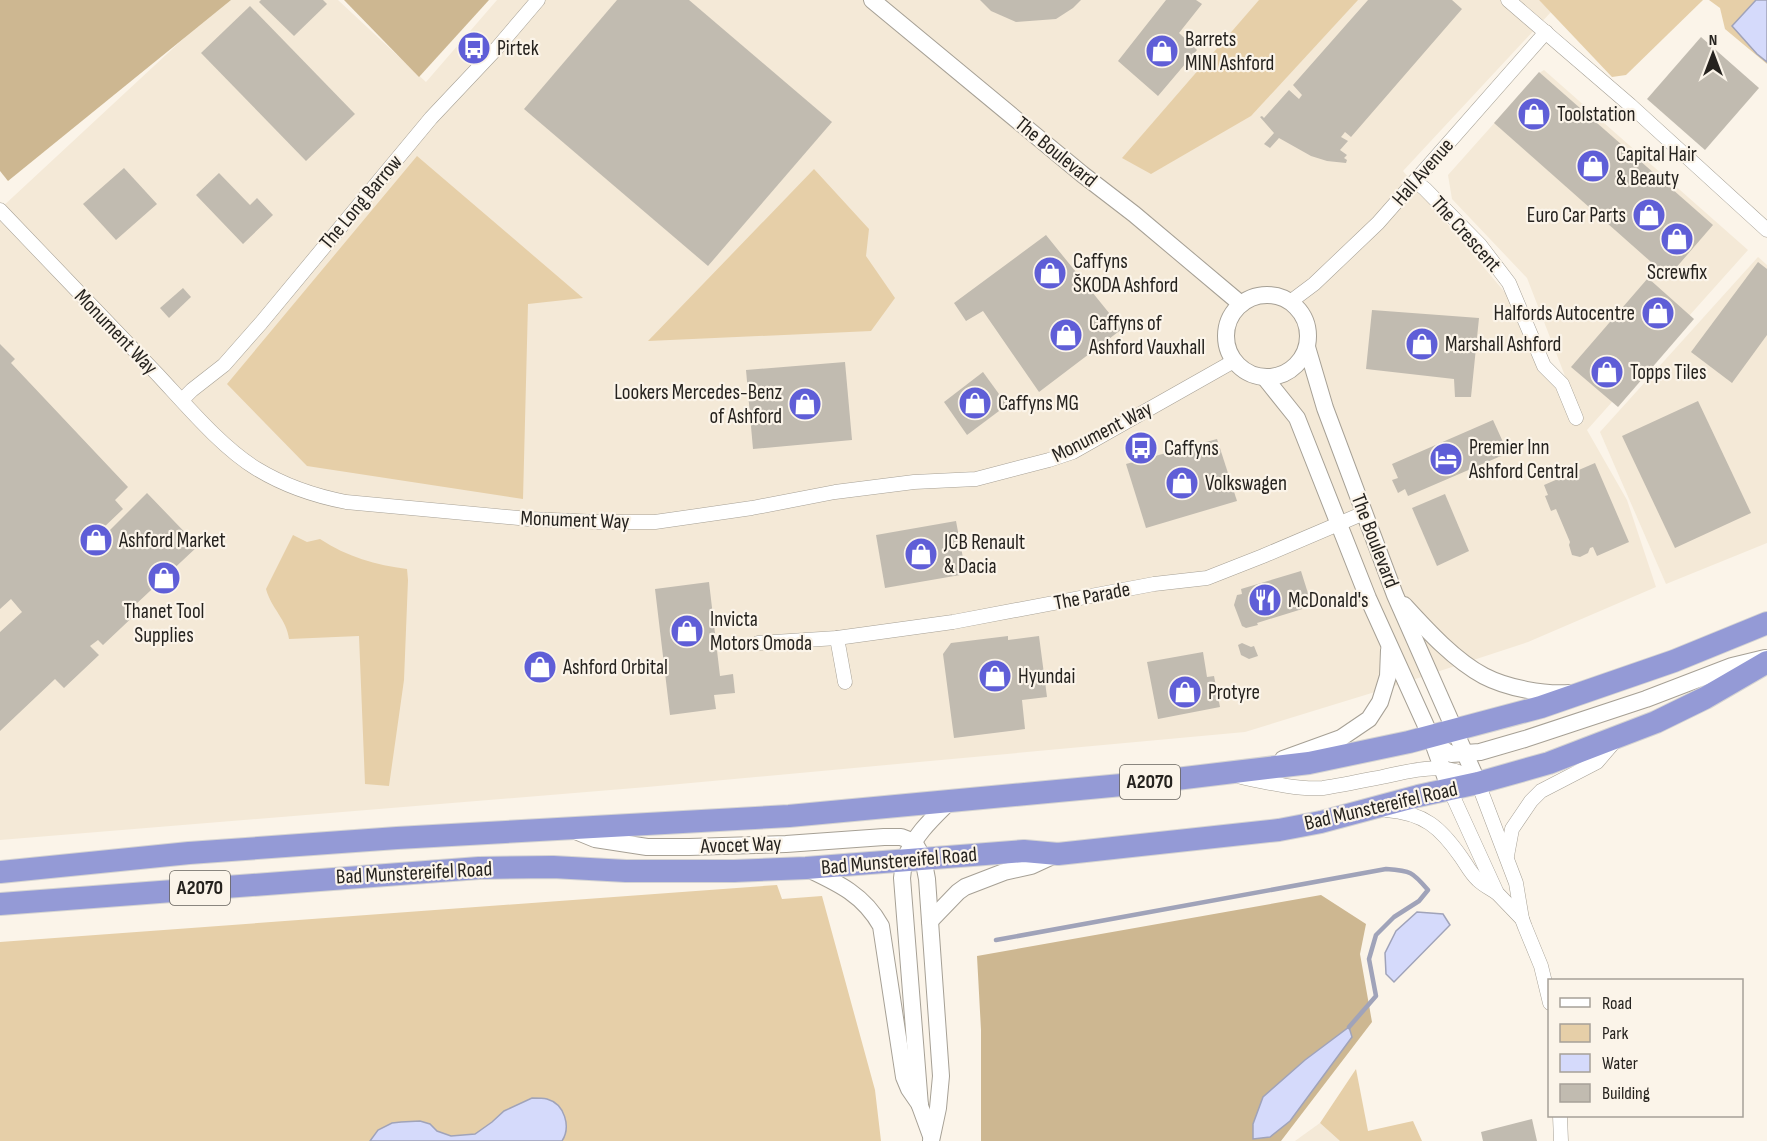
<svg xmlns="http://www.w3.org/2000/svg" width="1767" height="1141" font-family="'Sofia Sans Condensed',sans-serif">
  <rect width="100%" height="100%" fill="#fbf4e9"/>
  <g fill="#f4e9d7">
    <polygon points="225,0 338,0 426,82 497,0 1539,0 1551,12 1403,171 1518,308 1584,425 1527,278 1452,199 1448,175 1539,73 1544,70 1748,250 1587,430 1627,500 1656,587 1528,642 1388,688 1245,732 647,787 0,840 0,209"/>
    <polygon points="1758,257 1767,265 1767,543 1666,584 1600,432"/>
    <polygon points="1320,1123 1340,1141 1295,1141"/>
  </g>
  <g fill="#e6cfa8">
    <polygon points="1259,0 1358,0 1251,116 1151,174 1122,158"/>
    <polygon points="1539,0 1703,0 1626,75 1612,77"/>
    <polygon points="1709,0 1767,0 1767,64 1725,29 1720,8"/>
    <polygon points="417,156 583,298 528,304 523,499 307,466 227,384"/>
    <polygon points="814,169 869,229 866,256 895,298 871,331 648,341"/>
    <path d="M293,535L307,542L320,539C347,557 376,565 407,569L408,580L404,680L389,786L365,784L359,636L289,639C287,620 271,608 266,589Z"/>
    <polygon points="777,885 782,899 822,896 875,1090 881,1141 0,1141 0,942"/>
    <polygon points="1356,1069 1368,1131 1413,1121 1422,1141 1340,1141 1320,1123"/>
  </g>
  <g fill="#cdb791">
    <polygon points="0,0 231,0 8,181 0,171"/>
    <polygon points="344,0 489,0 419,77"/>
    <polygon points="1321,895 1366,924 1360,954 1372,1022 1281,1141 981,1141 981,1030 977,956"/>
  </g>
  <g fill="#d5dafb" stroke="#a0a3b9" stroke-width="1.5">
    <polygon points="1756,0 1767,0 1767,62 1757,54 1732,26"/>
    <polygon points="1417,912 1443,914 1450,925 1394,982 1386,974 1385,953 1396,931"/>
    <polygon points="1349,1027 1352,1037 1290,1121 1270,1137 1253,1139 1253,1124 1263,1097 1305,1060"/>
    <path d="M532,1098C537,1098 543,1098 547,1099C565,1104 571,1127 562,1141H370L378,1130L392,1123L401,1122L420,1121L430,1124L437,1131L451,1136L475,1134L492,1122L504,1111Z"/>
  </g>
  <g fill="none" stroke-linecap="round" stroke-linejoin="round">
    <path stroke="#a0a3b9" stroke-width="4.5" d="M996,940L1386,869C1411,871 1412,871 1428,890L1419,901L1394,917L1376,935L1369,959L1376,996L1349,1027"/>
  </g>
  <g fill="#c1bbb0">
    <polygon points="261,0 323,0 327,4 294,36 259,2"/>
    <polygon points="617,0 689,0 832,122 708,266 524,109"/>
    <polygon points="980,0 1081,0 1073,8 1056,19 1016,22 991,11"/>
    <polygon points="1166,0 1196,0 1202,4 1179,33 1197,50 1158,96 1118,61"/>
    <polygon points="1368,0 1452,0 1462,9 1351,137 1345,132 1341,137 1348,141 1340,150 1347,155 1344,158 1347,160 1346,163 1327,161 1311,156 1279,138 1270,148 1264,144 1274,133 1260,117 1262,116 1264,118 1289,90 1299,99 1302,95 1293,85"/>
    <polygon points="250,6 355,114 306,161 201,53"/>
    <polygon points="1701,37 1759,88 1705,150 1647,99"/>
    <polygon points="1539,72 1713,225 1668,277 1494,123"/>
    <polygon points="124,168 157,204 116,240 83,204"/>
    <polygon points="219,173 250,205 257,198 273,215 243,244 196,195"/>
    <polygon points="1046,235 1122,329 1039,392 983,311 966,321 954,303"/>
    <polygon points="1758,262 1767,269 1767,335 1732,383 1691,352"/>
    <polygon points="1648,278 1694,319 1618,407 1571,367"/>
    <polygon points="183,288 191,297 169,318 160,308"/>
    <polygon points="1372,310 1479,318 1471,397 1455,397 1454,379 1366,369"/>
    <polygon points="0,344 15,359 11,363 128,487 115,500 123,509 101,530 105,535 147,493 198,546 134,606 139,611 103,645 98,640 90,646 99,655 64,688 55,679 0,731 0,632 22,612 11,599 0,609"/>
    <polygon points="845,362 852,440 753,449 746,370"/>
    <polygon points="983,372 1007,405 967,435 944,402"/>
    <polygon points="1698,401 1751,513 1675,548 1622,436"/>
    <polygon points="1493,420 1508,453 1408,496 1405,489 1398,493 1392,480 1398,478 1392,464"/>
    <polygon points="1217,439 1237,501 1146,528 1126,464"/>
    <polygon points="1595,463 1629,542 1597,556 1593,547 1590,548 1588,553 1580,557 1572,555 1569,545 1570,542 1556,509 1551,511 1545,496 1548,495 1544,485"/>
    <polygon points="1445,494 1469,551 1437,566 1412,508"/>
    <polygon points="956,521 966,574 885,588 876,535"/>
    <polygon points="1301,571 1312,606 1257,623 1258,625 1246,628 1242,626 1234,605 1237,595 1242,594 1241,589"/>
    <polygon points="709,582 720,676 733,674 735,693 714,695 716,709 670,715 655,589"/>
    <polygon points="1008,636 1008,640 1039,636 1047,697 1022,700 1025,729 954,738 943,654 951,643"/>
    <polygon points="1242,643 1251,647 1254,646 1258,656 1249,659 1241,655 1238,645"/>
    <polygon points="1203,652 1207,677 1214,676 1220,707 1158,719 1147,662"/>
    <polygon points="1532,1119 1537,1141 1483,1141 1481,1132"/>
  </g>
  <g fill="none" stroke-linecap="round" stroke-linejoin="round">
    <g stroke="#a6a095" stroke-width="15">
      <g id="minor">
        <polyline points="1508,0 1630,105 1767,230"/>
        <polyline points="1415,181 1425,189 1480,245 1509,283 1544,366 1562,384 1576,418"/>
        <path d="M0,210C53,265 105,320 158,375C186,405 222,448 257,469C285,486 315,496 346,502L529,519L598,522H655L752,508L835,492L914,482L976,479L1049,460L1073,452L1234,361"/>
        <polyline points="1290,302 1314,284 1378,223 1546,32"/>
        <polyline points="182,400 192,390 224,365 261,323 431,118 497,48 538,0"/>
        <polyline points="837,638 845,682"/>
        <polyline points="758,643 837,638 953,622 1154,584 1207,578 1263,556 1364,513"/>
        <path d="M1241,777C1265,782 1299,790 1323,788C1343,785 1362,781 1382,777C1415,770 1450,759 1478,783L1516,883L1522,919"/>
        <polyline points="1450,790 1497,893 1522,919 1525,927 1541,966 1550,1003"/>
        <path d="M1386,810C1424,813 1440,827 1461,857C1466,864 1471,874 1478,880C1483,885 1491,889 1497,893"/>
        <polyline points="1507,856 1512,829 1531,801 1541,791 1597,762 1615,741"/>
        <polyline points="1560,1116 1561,1141"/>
      </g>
    </g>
    <g stroke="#a6a095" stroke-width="18">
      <g id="tertiary">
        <polyline points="872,0 1082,174 1134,214 1241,304"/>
        <circle cx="1267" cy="336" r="41"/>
        <polyline points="1307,347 1325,408 1395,595 1478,783"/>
        <polyline points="1265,378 1297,418 1368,598 1431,737 1450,790"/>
        <path d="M1404,605C1426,629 1454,660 1484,676C1507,688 1544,695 1570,693"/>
        <polyline points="1431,738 1441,748 1451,754 1480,752 1525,739 1646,699 1732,666 1765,658"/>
        <polyline points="1283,759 1341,738 1369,719 1380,702 1388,676 1389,650"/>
        <polyline points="573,830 595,839 647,847 689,847 786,844 884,837 901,837 914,842 923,858 927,879 941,1076 938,1108 931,1141"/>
        <path d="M808,869C838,883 864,895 881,926L904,1077L909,1089L920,1105"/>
        <polyline points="930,921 958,892 965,887 1004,872 1031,866 1057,854"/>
        <path d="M931,1136L920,1106L902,878C903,872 903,864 905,859C914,835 933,818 950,801"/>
      </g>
    </g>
    <g stroke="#d4d3d2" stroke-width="24">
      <g id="trunk">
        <polyline points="0,872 189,853 397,838 789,816 1143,783 1309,763 1409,742 1541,707 1674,661 1767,623"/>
        <polyline points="0,904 479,868 553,867 626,871 734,871 806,868 1024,851 1058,854 1279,830 1321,822 1418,796 1478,783 1549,763 1656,722 1705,698 1767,662"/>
      </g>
    </g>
    <use href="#minor" stroke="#fff" stroke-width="14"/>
    <use href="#tertiary" stroke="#fff" stroke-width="16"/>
    <use href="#trunk" stroke="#949ad6" stroke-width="22"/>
  </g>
  <defs>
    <g id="bus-disc" transform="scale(1.725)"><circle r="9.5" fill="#5f5ed7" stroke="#fbf4e9"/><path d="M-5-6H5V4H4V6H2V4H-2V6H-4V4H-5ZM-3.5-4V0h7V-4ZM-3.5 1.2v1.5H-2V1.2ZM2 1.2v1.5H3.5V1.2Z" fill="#fff"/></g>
    <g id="shop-disc" transform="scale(1.725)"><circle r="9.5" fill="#5f5ed7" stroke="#fbf4e9"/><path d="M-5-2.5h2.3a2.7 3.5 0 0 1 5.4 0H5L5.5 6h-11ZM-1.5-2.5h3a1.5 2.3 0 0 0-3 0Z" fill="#fff"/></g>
    <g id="hotel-disc" transform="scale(1.725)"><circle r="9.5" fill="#5f5ed7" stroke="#fbf4e9"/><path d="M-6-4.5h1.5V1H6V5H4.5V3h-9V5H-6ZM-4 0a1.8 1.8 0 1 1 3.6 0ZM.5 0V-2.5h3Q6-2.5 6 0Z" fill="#fff"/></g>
    <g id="restaurant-disc" transform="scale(1.725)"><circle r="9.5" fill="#5f5ed7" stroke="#fbf4e9"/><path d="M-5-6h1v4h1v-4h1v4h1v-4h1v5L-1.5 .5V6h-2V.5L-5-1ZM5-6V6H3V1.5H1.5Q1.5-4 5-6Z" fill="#fff"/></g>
  </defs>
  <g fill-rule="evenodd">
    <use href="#bus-disc" x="474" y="48"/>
    <use href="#shop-disc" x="1162" y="51"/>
    <use href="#shop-disc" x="1534" y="114"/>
    <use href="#shop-disc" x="1593" y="166"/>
    <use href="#shop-disc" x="1649" y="215"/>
    <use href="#shop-disc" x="1677" y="239"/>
    <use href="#shop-disc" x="1050" y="273"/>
    <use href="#shop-disc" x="1658" y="313"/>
    <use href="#shop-disc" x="1066" y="335"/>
    <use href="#shop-disc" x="1422" y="344"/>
    <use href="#shop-disc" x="1607" y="372"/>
    <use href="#shop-disc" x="975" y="403"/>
    <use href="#shop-disc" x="805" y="404"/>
    <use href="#bus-disc" x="1141" y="448"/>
    <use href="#hotel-disc" x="1446" y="459"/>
    <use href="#shop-disc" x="1182" y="483"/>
    <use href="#shop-disc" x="96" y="540"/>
    <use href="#shop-disc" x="921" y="554"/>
    <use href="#shop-disc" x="164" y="578"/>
    <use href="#restaurant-disc" x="1265" y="600"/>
    <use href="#shop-disc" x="687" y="631"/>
    <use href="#shop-disc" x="540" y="667"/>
    <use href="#shop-disc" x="995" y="676"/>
    <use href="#shop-disc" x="1185" y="692"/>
  </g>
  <g text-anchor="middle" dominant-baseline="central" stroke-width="4.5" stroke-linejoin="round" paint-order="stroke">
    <g fill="#fbf4e9" stroke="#66625c" stroke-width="1.5">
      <rect x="1120" y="765" width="60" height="34" rx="4.5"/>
      <rect x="170" y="871" width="60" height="34" rx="4.5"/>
    </g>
    <g font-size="20" font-weight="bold" fill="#26231f">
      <text x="1150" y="782">A2070</text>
      <text x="200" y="888">A2070</text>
    </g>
    <g font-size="21" fill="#26231f" stroke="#fbf4e9" text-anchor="start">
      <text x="1185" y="39">Barrets<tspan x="1185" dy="24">MINI Ashford</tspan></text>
      <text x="497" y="48">Pirtek</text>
      <text x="1557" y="114">Toolstation</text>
      <text x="1616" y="154">Capital Hair<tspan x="1616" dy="24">&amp; Beauty</tspan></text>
      <text x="1626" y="215" text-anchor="end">Euro Car Parts</text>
      <text x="1073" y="261">Caffyns<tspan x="1073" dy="24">ŠKODA Ashford</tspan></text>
      <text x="1677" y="272" text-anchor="middle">Screwfix</text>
      <text x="1635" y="313" text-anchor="end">Halfords Autocentre</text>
      <text x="1089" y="323">Caffyns of<tspan x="1089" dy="24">Ashford Vauxhall</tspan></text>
      <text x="1445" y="344">Marshall Ashford</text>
      <text x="1630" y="372">Topps Tiles</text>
      <text x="782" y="392" text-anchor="end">Lookers Mercedes-Benz<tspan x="782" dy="24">of Ashford</tspan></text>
      <text x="998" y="403">Caffyns MG</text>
      <text x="1469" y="447">Premier Inn<tspan x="1469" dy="24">Ashford Central</tspan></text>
      <text x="1164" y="448">Caffyns</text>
      <text x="1205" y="483">Volkswagen</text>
      <text x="119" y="540">Ashford Market</text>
      <text x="944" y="542">JCB Renault<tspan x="944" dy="24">&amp; Dacia</tspan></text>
      <text x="1288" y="600">McDonald's</text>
      <text x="164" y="611" text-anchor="middle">Thanet Tool<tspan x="164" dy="24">Supplies</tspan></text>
      <text x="710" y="619">Invicta<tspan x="710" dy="24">Motors Omoda</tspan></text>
      <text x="563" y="667">Ashford Orbital</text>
      <text x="1018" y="676">Hyundai</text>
      <text x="1208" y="692">Protyre</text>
    </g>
    <g font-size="21" fill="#26231f" stroke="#fbf4e9">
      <text transform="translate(1056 152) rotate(39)">The Boulevard</text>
      <text transform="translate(1423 172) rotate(-49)">Hall Avenue</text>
      <text transform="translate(361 202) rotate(-50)">The Long Barrow</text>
      <text transform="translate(1466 234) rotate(48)">The Crescent</text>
      <text transform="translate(116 332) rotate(46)">Monument Way</text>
      <text transform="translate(1102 432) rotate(-27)">Monument Way</text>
      <text transform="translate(575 520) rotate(2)">Monument Way</text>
      <text transform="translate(1375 541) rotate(69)">The Boulevard</text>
      <text transform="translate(1092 596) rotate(-11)">The Parade</text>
      <text transform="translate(1381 806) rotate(-13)">Bad Munstereifel Road</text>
      <text transform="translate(741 845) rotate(-2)">Avocet Way</text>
      <text transform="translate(899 861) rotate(-5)">Bad Munstereifel Road</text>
      <text transform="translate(414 873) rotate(-3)">Bad Munstereifel Road</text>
    </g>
  </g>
  <rect x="1548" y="979" width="195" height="138" fill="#fbf4e9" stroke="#a6a098" stroke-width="1.5"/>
  <rect x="1560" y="998" width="30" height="9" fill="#ffffff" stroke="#a6a098" stroke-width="1.5"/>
  <text x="1602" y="1009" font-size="18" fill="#26231f">Road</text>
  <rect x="1560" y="1024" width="30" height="18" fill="#e6cfa8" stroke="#a6a098" stroke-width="1.5"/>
  <text x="1602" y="1039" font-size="18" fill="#26231f">Park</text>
  <rect x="1560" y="1054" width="30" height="18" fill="#d5dafb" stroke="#a6a098" stroke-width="1.5"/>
  <text x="1602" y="1069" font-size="18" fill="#26231f">Water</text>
  <rect x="1560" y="1084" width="30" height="18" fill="#c1bbb0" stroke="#a6a098" stroke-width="1.5"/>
  <text x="1602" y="1099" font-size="18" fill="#26231f">Building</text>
  <g transform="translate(1713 54)" stroke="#fbf4e9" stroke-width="4.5" paint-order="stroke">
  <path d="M0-4.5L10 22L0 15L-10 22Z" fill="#26231f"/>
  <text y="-9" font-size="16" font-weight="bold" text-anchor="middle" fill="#26231f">N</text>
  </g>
</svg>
